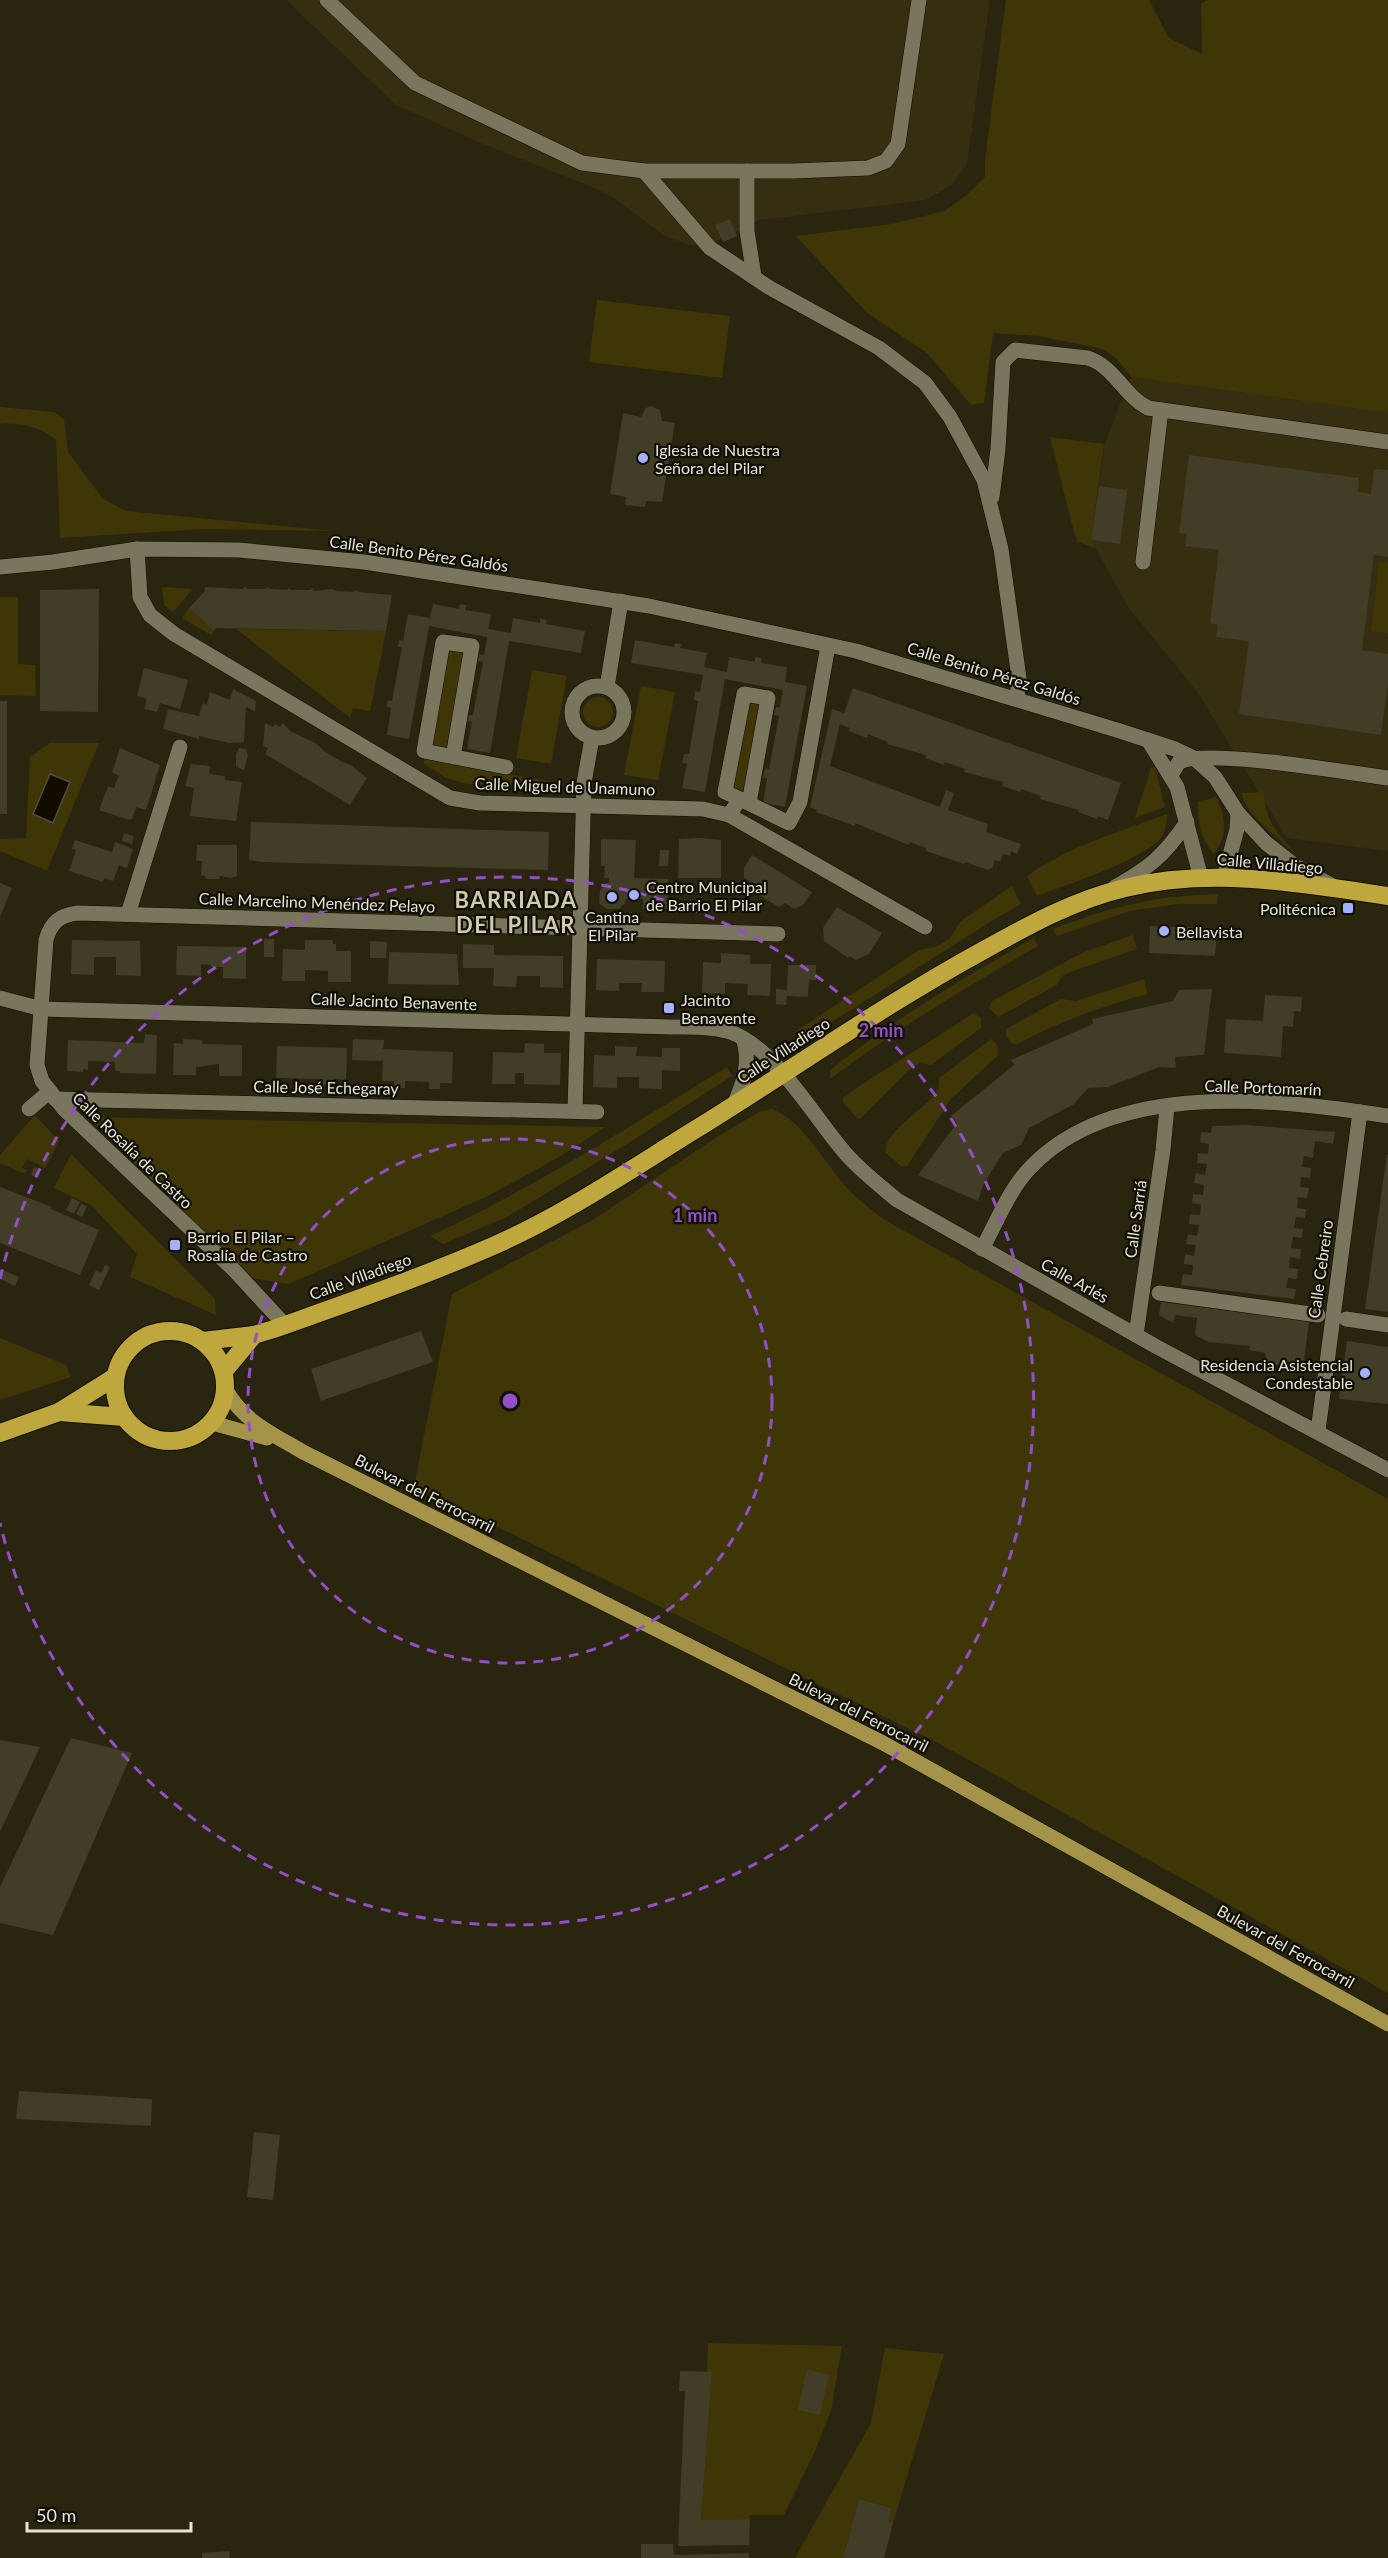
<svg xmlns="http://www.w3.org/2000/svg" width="1388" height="2558" font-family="Lato,sans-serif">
  <rect width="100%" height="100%" fill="#29250f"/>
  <g fill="#352e10">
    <polygon points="286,0 990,0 967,164 952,185 926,200 759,220 713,243 700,246 686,244 663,235 614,198 597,189 481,143 396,105"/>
    <polygon points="1131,377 1388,413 1388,851 1287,838 1198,693 1128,607 1091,540 1105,442"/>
  </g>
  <g fill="#3f3608">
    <polygon points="1006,0 1149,0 1169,38 1202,54 1201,3 1208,0 1388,0 1388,413 1131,377 1116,358 1103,349 1039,336 993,333 984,403 971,405 927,353 866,312 796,236 892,224 945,211 969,193 985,177 985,159"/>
    <polygon points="597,300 730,316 722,378 589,362"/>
    <path d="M0,407L54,412L64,419L68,452L103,499L126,511L334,531L202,529L60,538L56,440C41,427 20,422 0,424Z"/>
    <polygon points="1050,437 1104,444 1091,540 1095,548 1078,542 1074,532"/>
    <polygon points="1379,562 1388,563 1388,633 1371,631"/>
    <polygon points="162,587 163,587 193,589 173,612 164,605"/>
    <polygon points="0,597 18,597 18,664 35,665 36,696 0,695"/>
    <polygon points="189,608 214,631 211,635 182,618"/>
    <polygon points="236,629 386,631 370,711 353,708 350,718"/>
    <polygon points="447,650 464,653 448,750 429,747"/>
    <polygon points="532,670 567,676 551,764 516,758"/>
    <polygon points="641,686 675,692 658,780 624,775"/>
    <circle cx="598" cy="712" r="15"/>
    <polygon points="747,702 761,704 745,794 732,788"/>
    <polygon points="50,743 99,743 47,871 0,851 0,839 26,838 30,757"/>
    <polygon points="424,759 564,784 564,786 467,784 446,778 424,764"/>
    <polygon points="1151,767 1155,768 1165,807 1135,818"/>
    <path d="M1264,792C1265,822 1277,832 1296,854C1281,840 1243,813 1242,793Z"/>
    <path d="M1216,797C1226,817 1228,835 1214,854C1200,838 1198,823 1198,802Z"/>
    <path d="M1167,814C1167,825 1165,836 1156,843C1128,865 1071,883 1037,896L1027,876C1068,846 1120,832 1167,814Z"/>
    <polygon points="1012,886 1021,904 995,919 830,1023 809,1032 793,1033 919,950 936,947 949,939 961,921"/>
    <path d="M1218,894L1217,904H1177L1130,911L1057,936L1053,929C1114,906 1153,896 1218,894Z"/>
    <polygon points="1133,935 1137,949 1070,972 1062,976 1057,985 998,1017 989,1008 992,1001 1084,952"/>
    <path d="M1034,938L1038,946C966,987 897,1029 830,1079V1070C894,1020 963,977 1034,938Z"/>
    <path d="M1144,979L1148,994C1102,1006 1060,1021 1018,1044H1013L1006,1036V1029L1061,999L1076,1001Z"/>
    <polygon points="974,1013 981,1018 981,1028 931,1065 920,1063 912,1067 860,1119 857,1118 843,1102 843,1098 858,1087"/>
    <path d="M991,1039C997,1042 999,1049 998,1055L951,1099L907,1166H901L885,1152C886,1127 933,1106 938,1088C939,1084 939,1081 939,1078Z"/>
    <path d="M727,1067L732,1076L627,1144L507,1217L443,1244L430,1236C534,1188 630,1126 727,1067Z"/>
    <path d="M772,1109C805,1121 826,1167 851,1192C861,1202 872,1210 883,1219L1388,1499V1993L940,1744L414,1486L452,1294L591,1221L720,1135L761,1111Z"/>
    <polygon points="35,1115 59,1141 45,1168 27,1159 22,1168 27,1170 25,1174 0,1163 0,1155"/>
    <polygon points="88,1117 605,1127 559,1157 488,1196 289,1284 251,1278"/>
    <polygon points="71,1154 215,1299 216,1315 130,1277 137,1254 92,1206 54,1188"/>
    <polygon points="0,1338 66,1365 71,1377 0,1400"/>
    <polygon points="708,2343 842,2346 831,2411 815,2451 784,2515 750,2515 750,2519 701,2520 712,2373 707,2372"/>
    <polygon points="885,2348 944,2354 893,2523 889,2522 892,2508 859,2499 843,2558 795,2558 871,2423"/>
  </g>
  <polygon fill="#120c00" stroke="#524d40" stroke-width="1.5" points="50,774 70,782 53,823 33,814"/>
  <g fill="#423d26">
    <polygon points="730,219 737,236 723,242 715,225"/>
    <polygon points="651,406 660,410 662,421 675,423 662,502 646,501 645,507 625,505 626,497 610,494 623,413 641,417 646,408"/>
    <polygon points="1189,455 1359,478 1358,492 1371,494 1374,469 1388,470 1388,557 1374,555 1362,650 1388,654 1388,683 1381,735 1239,714 1249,641 1216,637 1218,625 1210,623 1219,550 1185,546 1187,534 1179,533"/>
    <polygon points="1099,486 1127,490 1120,544 1091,540"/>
    <polygon points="245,586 247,589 265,589 268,587 270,589 287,590 289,588 291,590 310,590 312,588 314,591 333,589 336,591 354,592 356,590 359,592 392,595 386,631 216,628 214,631 189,608 205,591 205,587 243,589"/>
    <polygon points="99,589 98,712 40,711 40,590"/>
    <polygon points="433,604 459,609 460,604 466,605 465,610 491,614 488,629 511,633 513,618 540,623 540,618 547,620 546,624 585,631 581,653 509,641 490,753 467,749 472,722 467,721 469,715 473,715 483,662 478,661 479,654 484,655 487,637 429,626 409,739 387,735 391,708 387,707 388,700 392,701 402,647 398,647 399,640 403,641 408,614 430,618"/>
    <polygon points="635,640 674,647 675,643 681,644 680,648 707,653 704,667 727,672 729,657 755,662 755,657 762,658 761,663 787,667 785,682 807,686 785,807 763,803 767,778 763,778 765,768 769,769 779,716 774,715 776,707 780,707 783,690 725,679 705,792 682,788 687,764 682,763 684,754 689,754 698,701 694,700 695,691 700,692 703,675 631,663"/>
    <polygon points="144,668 188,680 180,709 160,703 157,712 144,709 147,699 137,696"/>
    <polygon points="853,688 1121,783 1108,820 1098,816 1097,819 1078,812 1079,810 1040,799 1041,796 1021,789 1020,792 1002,786 1003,782 964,772 965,769 945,762 944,765 925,758 926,755 887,744 888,742 868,734 867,738 849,731 850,728 840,724 830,766 940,807 946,790 954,793 948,810 988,824 986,832 1021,844 1017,854 1011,851 1010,856 1003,854 1000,862 995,860 993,867 988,870 965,862 964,864 926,851 926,848 910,842 909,845 855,823 855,826 816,812 817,810 810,807 832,709 844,713"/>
    <polygon points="233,689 256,701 255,711 246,707 244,742 229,743 199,736 199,739 163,729 168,709 199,716 203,703 207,705 210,692 230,700"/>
    <rect x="0" y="701" width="7" height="113"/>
    <polygon points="265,723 273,727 275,724 280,727 283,723 290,731 317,744 324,751 342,762 351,765 367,778 350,805 265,754 268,748 263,746"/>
    <polygon points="120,748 160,765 146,810 136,807 132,819 129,820 99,810 108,786 114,788 119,775 112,773"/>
    <polygon points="239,748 246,749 248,755 244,770 236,767 236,754"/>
    <polygon points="191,764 210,766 209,774 225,776 225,780 242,782 236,821 190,816 194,788 185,786"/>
    <polygon points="251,822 549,832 548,870 261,862 249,860"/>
    <polygon points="124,833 134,836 132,844 122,841"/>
    <polygon points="700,838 721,840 721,878 678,878 679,839"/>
    <polygon points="601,839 636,840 634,878 668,879 668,909 643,909 643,899 626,899 625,903 619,909 607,909 599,903 600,891 606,883 609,883 609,878 604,878 605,866 601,866"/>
    <polygon points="75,840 112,852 115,842 133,849 127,868 119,865 113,881 104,878 103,882 69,871 76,850 72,849"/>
    <polygon points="197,845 237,845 237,876 231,878 220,876 219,879 206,879 205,876 201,875 202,861 196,861"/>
    <polygon points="660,850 669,850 668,866 659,866"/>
    <polygon points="752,855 812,892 803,905 794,909 785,903 779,907 752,891 754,883 744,878 744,868"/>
    <polygon points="0,883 12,888 0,917"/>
    <polygon points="837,907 882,933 869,954 856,960 849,956 848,958 824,941 823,928"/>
    <polygon points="1150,926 1217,928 1215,956 1149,953"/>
    <rect x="264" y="939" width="10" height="18"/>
    <polygon points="72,940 140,941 141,976 116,975 116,957 94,957 94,975 71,974"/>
    <polygon points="305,940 333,940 333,944 336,944 336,951 351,951 351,982 328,982 328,971 305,970 305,981 282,981 283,949 305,950"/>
    <polygon points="370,941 387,942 386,958 370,958"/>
    <polygon points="463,944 494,945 494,955 563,956 563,988 540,987 540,976 517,976 516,987 493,986 494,968 463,968"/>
    <polygon points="177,946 246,947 246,979 223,978 223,967 211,967 211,965 201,964 201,976 176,975"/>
    <polygon points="389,952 457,954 459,985 388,984"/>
    <polygon points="721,953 750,955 750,964 771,964 770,996 747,995 748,984 725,983 725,994 702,993 703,962 721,963"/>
    <polygon points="597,959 665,961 664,992 641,992 642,983 619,983 619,991 596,990"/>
    <polygon points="788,965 816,965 816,980 809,980 808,997 787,996 786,1005 776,1004 776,989 787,990"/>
    <polygon points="1212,989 1204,1055 1175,1057 1176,1068 1159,1067 1108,1087 1088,1088 1074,1104 1029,1128 1021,1145 1003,1153 983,1185 978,1201 918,1175 957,1123 951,1116 1014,1065 1011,1060 1093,1024 1092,1019 1173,1001 1179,990"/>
    <polygon points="1265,995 1302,997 1301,1012 1294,1011 1293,1027 1283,1026 1281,1057 1224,1053 1226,1019 1263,1021"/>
    <polygon points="145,1034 157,1035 156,1074 120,1073 120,1071 115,1071 115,1062 88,1061 88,1070 83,1069 83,1072 67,1071 68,1040 144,1043"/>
    <polygon points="183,1039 202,1040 202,1044 242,1045 242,1076 219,1076 219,1064 196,1067 196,1075 173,1075 174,1043 183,1044"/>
    <polygon points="353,1039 384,1040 383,1049 453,1052 452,1083 440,1083 440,1089 429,1089 429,1082 405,1081 405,1088 394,1088 394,1081 382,1081 383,1061 352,1060"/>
    <polygon points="525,1043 544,1044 544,1053 561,1053 560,1085 524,1084 524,1073 515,1073 515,1084 492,1084 493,1052 524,1053"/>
    <polygon points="277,1046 347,1048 346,1080 334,1079 334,1086 323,1085 323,1079 276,1078"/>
    <polygon points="615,1046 637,1047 636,1056 662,1057 662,1048 680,1048 680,1071 662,1070 662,1089 639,1088 639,1077 617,1077 617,1088 593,1087 594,1055 615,1056"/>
    <polygon points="1246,1125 1335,1132 1333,1144 1315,1141 1313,1158 1304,1156 1302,1167 1311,1168 1310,1178 1301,1177 1300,1187 1309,1188 1307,1198 1298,1197 1297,1208 1306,1209 1305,1218 1296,1217 1294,1228 1303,1229 1302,1238 1293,1237 1291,1248 1301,1249 1300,1259 1290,1257 1289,1268 1298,1269 1297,1279 1288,1278 1286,1288 1296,1289 1294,1299 1181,1285 1183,1274 1192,1275 1193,1265 1184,1264 1185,1254 1194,1256 1196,1245 1186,1244 1188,1234 1197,1236 1199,1225 1189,1224 1190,1214 1200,1215 1201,1205 1192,1203 1193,1194 1203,1195 1204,1185 1194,1183 1196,1173 1205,1175 1207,1164 1197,1163 1198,1153 1208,1154 1209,1144 1200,1142 1201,1132 1211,1133 1212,1126"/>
    <polygon points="1387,1154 1388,1155 1388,1312 1365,1309"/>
    <polygon points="34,1167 41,1170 38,1178 31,1175"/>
    <polygon points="0,1187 52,1207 51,1209 99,1230 80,1275 0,1243"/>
    <polygon points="72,1198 80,1202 74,1214 66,1210"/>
    <polygon points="81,1204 87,1206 82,1217 76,1214"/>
    <polygon points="105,1265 110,1267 99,1290 89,1285 96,1270 101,1273"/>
    <polygon points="0,1269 19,1277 15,1286 0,1279"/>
    <polygon points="1161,1302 1309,1321 1303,1368 1267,1364 1265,1353 1249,1350 1250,1346 1208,1342 1195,1335 1197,1318 1175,1315 1173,1323 1159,1315"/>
    <polygon points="421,1331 433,1362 321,1401 311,1369"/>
    <polygon points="1347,1341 1388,1347 1388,1404 1339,1399"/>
    <polygon points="71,1738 132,1753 53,1935 0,1923 0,1887"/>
    <polygon points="0,1740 40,1747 0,1832"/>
    <polygon points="19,2091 152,2099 151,2126 16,2119"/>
    <polygon points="254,2132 280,2135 273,2200 247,2197"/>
    <polygon points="807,2369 829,2375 820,2415 798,2410"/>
    <polygon points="680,2371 712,2372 701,2520 750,2519 749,2545 678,2546 685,2391 679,2391"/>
    <polygon points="859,2499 892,2508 889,2522 893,2523 884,2558 843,2558"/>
    <polygon points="641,2544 673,2544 674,2555 749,2553 749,2558 641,2558"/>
    <polygon points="229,2551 230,2558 202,2558 202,2553"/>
  </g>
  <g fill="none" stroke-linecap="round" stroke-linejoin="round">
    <g stroke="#120e00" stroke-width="16">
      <g id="minor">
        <polyline points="327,0 415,83 582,163 644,171 793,171 868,168 886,161 898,144 919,0"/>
        <polyline points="644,171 710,248 770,288 879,348 925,383 950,417 984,480 1001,549 1019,678 1017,699"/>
        <polyline points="747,171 747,231 754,276"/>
        <path d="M992,497L998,449L1003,362L1015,350L1088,358C1115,367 1123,395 1148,408L1388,442"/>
        <polyline points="137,549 140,597 150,615 174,634 450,798 480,803 703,809 729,815 925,927"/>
        <polyline points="1143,562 1161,410"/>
        <polyline points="0,567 53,562 137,549 239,550 364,562 649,606 856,651 1120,731 1175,749 1194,758 1215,777 1238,813 1266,843 1295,866 1331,885"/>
        <circle cx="598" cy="712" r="26"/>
        <polyline points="607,687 621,601"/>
        <polyline points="1148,740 1177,787 1201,878"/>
        <polyline points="453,757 472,646 443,642 424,751 506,767"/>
        <path d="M1171,775L1179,762C1206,748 1350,773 1388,778"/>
        <polyline points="740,799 725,792 744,694 768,698 749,803"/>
        <polyline points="729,815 740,799 789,823 800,802 828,646"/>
        <polyline points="1224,877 1237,829 1238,813"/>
        <path d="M1115,887C1150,867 1164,856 1187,822"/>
        <polyline points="128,914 180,747"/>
        <path d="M0,998L42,1009L671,1027C689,1027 708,1026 726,1031C772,1042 815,1119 846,1154C861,1171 879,1185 897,1200L1157,1347L1388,1470"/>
        <polyline points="55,1099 597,1112"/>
        <path d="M734,1105C744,1082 751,1062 743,1038"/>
        <polyline points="29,1109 49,1092"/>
        <polyline points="575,1111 584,783 592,738"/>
        <path d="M982,1249C997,1222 1009,1189 1031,1167C1115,1079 1280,1099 1388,1116"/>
        <polyline points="1159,1293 1318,1315"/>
        <polyline points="1346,1319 1388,1325"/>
        <path d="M285,1325L233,1269L64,1109L42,1081L37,1065L46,940C51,922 60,915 78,913L778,934"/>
        <polyline points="1136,1335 1163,1150 1167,1107"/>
        <polyline points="1318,1431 1360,1112"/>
      </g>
    </g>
    <g stroke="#120e00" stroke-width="16">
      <g id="major">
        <path d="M226,1390C244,1422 273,1434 303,1452L883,1743L1388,2024"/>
        <polyline points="212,1423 267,1438"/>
      </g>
    </g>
    <g stroke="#120e00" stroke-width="20">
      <g id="highway">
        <circle cx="170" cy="1386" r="55"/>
        <path d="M203,1341L254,1335L274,1329C347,1303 422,1277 493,1246C566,1214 634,1167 701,1126C796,1067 887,1003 984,950C1029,925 1074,900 1125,888C1212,867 1301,883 1388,896"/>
        <polyline points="224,1371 254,1335"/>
        <polyline points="59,1412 124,1417"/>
        <polyline points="0,1433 59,1412 115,1377"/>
      </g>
    </g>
    <use href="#minor" stroke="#7a755d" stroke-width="15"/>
    <use href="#major" stroke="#a3944a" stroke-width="15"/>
    <use href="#highway" stroke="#bea83d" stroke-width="18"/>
  </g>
  <g fill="none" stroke="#9151c4" stroke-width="3" stroke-dasharray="10 8">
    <circle cx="510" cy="1401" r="262"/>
    <path d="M0 1279A524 524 0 1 1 0 1523"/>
  </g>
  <g fill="#a6b1fc" stroke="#100e05" stroke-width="2">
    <circle cx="643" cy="458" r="6"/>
    <circle cx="634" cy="895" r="6"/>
    <circle cx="612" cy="897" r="6"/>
    <rect x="1342" y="902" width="12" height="12" rx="3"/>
    <circle cx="1164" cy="931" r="6"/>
    <rect x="663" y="1002" width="12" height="12" rx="3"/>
    <rect x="169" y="1239" width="12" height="12" rx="3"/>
    <circle cx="1365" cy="1373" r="6"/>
  </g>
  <g text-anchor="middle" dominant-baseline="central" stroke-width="4.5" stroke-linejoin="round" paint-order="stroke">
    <g font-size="16" fill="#e7e4d7" stroke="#100e05" text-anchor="start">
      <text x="655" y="449">Iglesia de Nuestra<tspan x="655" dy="18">Señora del Pilar</tspan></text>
      <text x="646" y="886">Centro Municipal<tspan x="646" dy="18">de Barrio El Pilar</tspan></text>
      <text x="1336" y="908" text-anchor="end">Politécnica</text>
      <text x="612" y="916" text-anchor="middle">Cantina<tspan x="612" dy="18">El Pilar</tspan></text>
      <text x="1176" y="931">Bellavista</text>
      <text x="681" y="999">Jacinto<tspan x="681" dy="18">Benavente</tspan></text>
      <text x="187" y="1236">Barrio El Pilar –<tspan x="187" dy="18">Rosalía de Castro</tspan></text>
      <text x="1353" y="1364" text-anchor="end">Residencia Asistencial<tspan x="1353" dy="18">Condestable</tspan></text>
    </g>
    <g font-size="16" fill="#e7e4d7" stroke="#100e05">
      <text transform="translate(419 553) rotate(8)">Calle Benito Pérez Galdós</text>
      <text transform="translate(994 673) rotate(17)">Calle Benito Pérez Galdós</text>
      <text transform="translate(565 786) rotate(2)">Calle Miguel de Unamuno</text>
      <text transform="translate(1270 863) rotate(5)">Calle Villadiego</text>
      <text transform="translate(317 902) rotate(2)">Calle Marcelino Menéndez Pelayo</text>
      <text transform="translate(394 1001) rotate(2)">Calle Jacinto Benavente</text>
      <text transform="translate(783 1050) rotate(-33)">Calle Villadiego</text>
      <text transform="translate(326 1087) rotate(1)">Calle José Echegaray</text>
      <text transform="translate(1263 1087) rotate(2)">Calle Portomarín</text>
      <text transform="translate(133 1150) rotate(44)">Calle Rosalía de Castro</text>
      <text transform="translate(1135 1219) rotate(-82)">Calle Sarriá</text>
      <text transform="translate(1320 1269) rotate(-82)">Calle Cebreiro</text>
      <text transform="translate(360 1276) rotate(-20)">Calle Villadiego</text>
      <text transform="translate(1075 1280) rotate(29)">Calle Arlés</text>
      <text transform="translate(425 1493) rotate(27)">Bulevar del Ferrocarril</text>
      <text transform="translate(859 1712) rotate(27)">Bulevar del Ferrocarril</text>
      <text transform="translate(1286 1946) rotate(29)">Bulevar del Ferrocarril</text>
    </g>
    <g font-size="22" font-weight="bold" letter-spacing="1.5" fill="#d0cbb0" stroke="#100e05">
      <text x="516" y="899">BARRIADA<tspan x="516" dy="25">DEL PILAR</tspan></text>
    </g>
  </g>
  <circle cx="510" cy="1401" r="9" fill="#9151c4" stroke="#100e05" stroke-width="3"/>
  <g font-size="18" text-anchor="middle" font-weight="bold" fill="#9151c4" stroke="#100e05" stroke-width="4.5" stroke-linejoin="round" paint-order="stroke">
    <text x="881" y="1037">2 min</text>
    <text x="695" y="1222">1 min</text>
  </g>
  <path d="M27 2522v9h164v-9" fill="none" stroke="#e7e4d7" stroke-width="3"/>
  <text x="36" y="2522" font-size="18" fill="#e7e4d7" stroke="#100e05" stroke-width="4.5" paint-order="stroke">50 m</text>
</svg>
